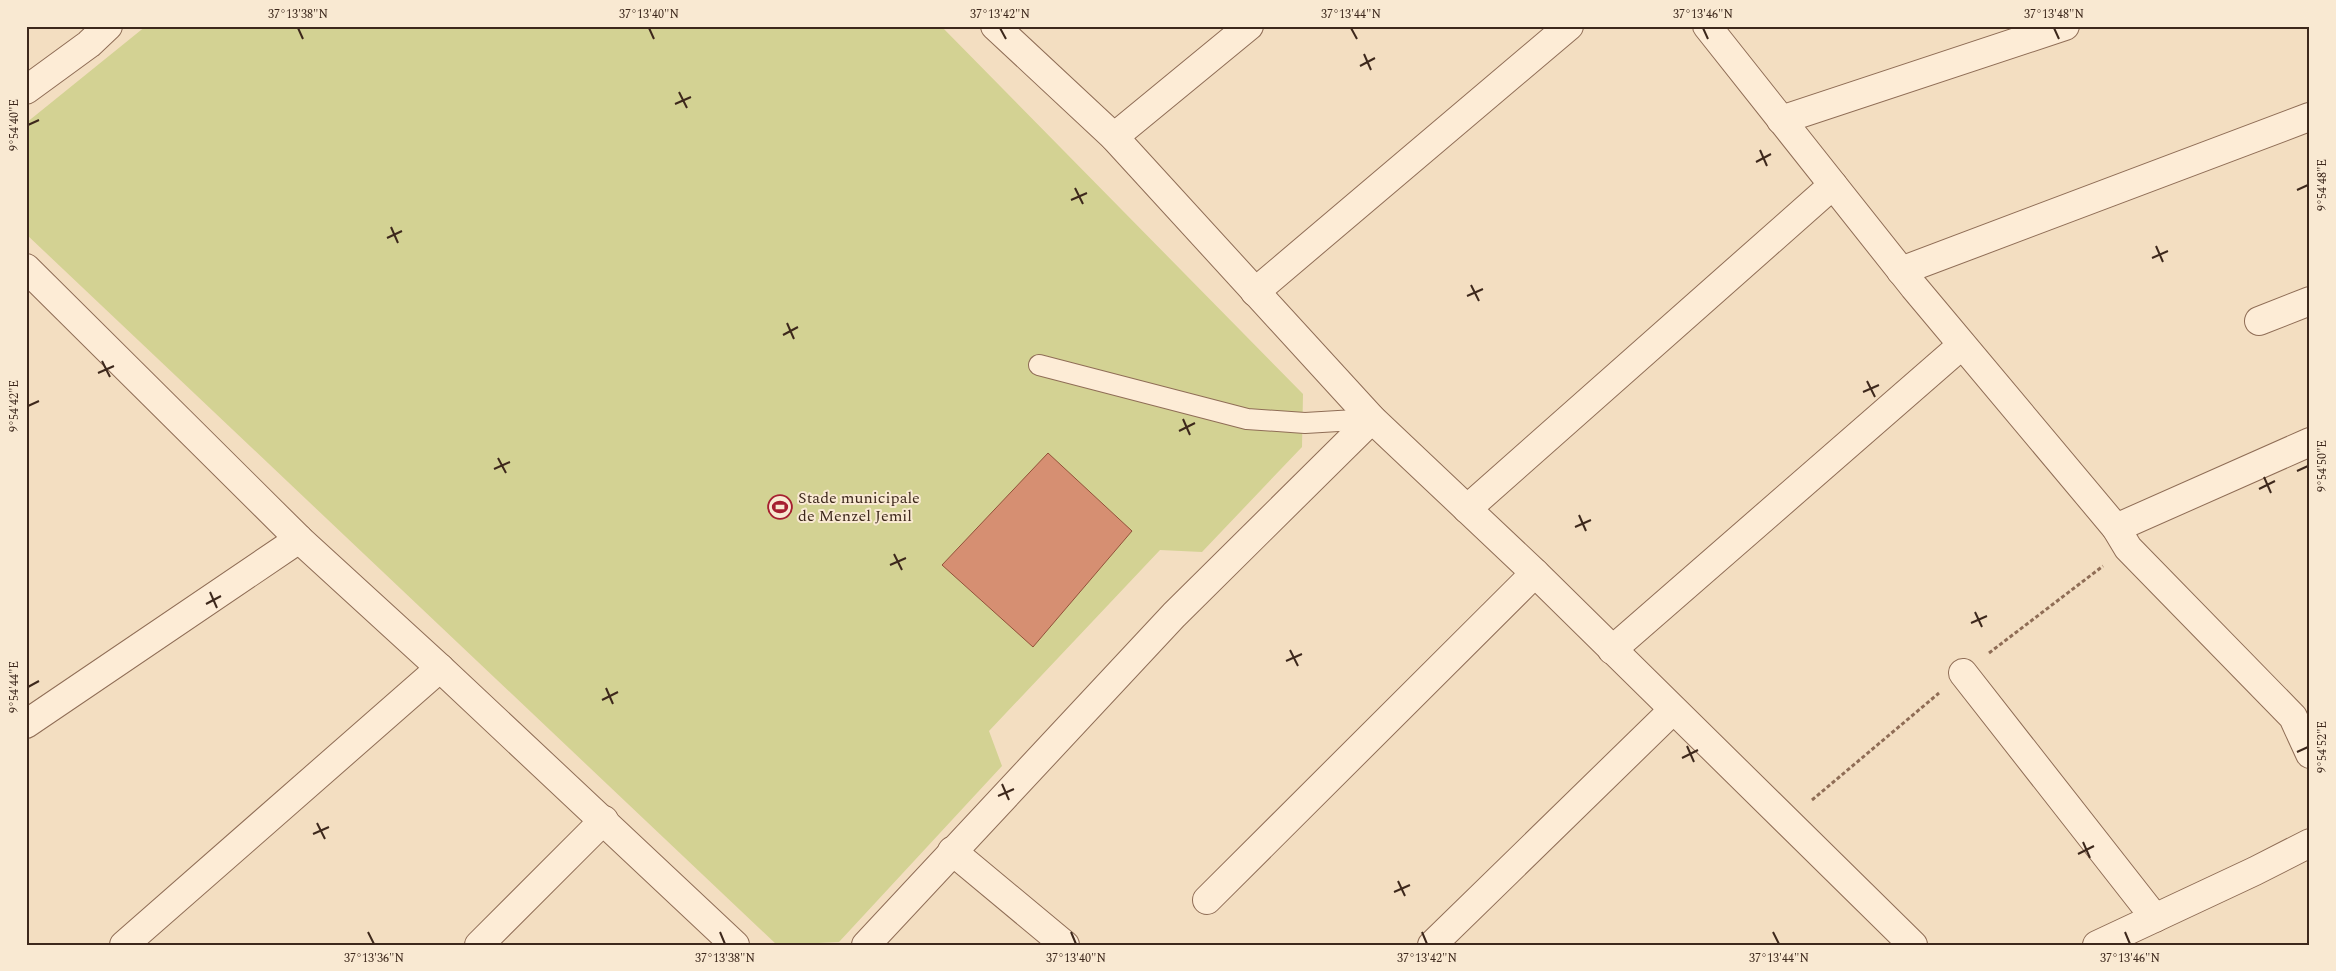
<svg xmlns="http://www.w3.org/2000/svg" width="2336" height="971" font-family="Spectral,serif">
  <rect width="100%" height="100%" fill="#f3dec1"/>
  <polygon fill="#d3d293" points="146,26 941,26 1303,394 1302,447 1202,552 1160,550 989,731 1002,766 839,942 777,945 26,234 26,123"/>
  <polygon fill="#d68f72" stroke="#915139" points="1048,453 1132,531 1033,647 942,565"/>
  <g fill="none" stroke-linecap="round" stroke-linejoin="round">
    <g stroke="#8f6d56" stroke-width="22">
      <polyline id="lane" points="1039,365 1247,419 1305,423 1372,419"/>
    </g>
    <g stroke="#8f6d56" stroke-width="30">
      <g id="street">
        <polyline points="995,26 1114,137 1372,419 1535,573 1913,945"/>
        <polyline points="1707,26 1914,287 2116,528 2128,548 2293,717 2310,754"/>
        <polyline points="26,90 89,44 108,26"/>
        <polyline points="1781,120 2065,26"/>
        <polyline points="1114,137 1249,26"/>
        <polyline points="26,268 299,539 440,668 735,945"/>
        <polyline points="1901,271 2309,117"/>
        <polyline points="1255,292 1569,26"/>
        <polyline points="2259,321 2310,301"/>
        <polyline points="1467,509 1833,185"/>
        <polyline points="2116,528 2310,442"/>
        <polyline points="1612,650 1962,345"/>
        <polyline points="1963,673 2155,918"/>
        <polyline points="26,724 299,539"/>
        <polyline points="952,851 1065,945"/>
        <polyline points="1207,900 1535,573"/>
        <polyline points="124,945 440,668"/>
        <polyline points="479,945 604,820"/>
        <polyline points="866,945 1174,615 1372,419"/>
        <polyline points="1432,945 1673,710"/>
        <polyline points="2097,945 2255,871 2310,843"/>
      </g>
    </g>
    <g stroke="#8f6d56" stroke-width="3" stroke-dasharray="4 2.5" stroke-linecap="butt">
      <polyline points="1989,653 2103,566"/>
      <polyline points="1812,800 1939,693"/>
    </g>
    <use href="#lane" stroke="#fdecd6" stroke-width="20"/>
    <use href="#street" stroke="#fdecd6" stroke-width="28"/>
  </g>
  <path fill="none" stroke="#3d281c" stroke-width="2" d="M298,28L303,39M649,28L654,39M1000,28L1006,39M1351,28L1357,39M1703,28L1708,39M2054,28L2059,39M1364,54L1371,70M1360,66L1375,58M679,92L687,108M675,104L691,97M28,125L39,120M1760,150L1767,166M1756,162L1771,154M1075,188L1083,204M2297,190L2308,185M1071,200L1087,193M391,227L398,243M387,238L402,231M2156,246L2163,262M2152,258L2168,251M1471,285L1479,301M1467,296L1483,289M787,323L794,339M783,335L798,327M102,361L110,377M98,373L114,366M1867,381L1875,397M1863,392L1879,385M28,406L39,401M1183,419L1190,435M1179,431L1195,423M498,458L506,473M494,469L510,462M2297,471L2308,466M2264,477L2271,493M2259,489L2275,481M1579,515L1586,531M1575,527L1591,520M894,554L902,570M890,565L906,558M210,592L217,608M206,604L221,596M1975,612L1982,627M1971,623L1987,616M1290,650L1298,666M1286,661L1302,654M28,687L39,681M606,688L613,704M602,700L618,692M1687,746L1694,762M2297,752L2308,747M1682,758L1698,750M1002,784L1009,800M998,796L1014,789M317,823L325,839M313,834L329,827M2083,842L2090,858M2078,854L2094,846M1398,881L1405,896M1394,892L1410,885M368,932L374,944M720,932L725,944M1071,932L1076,944M1422,932L1427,944M1773,932L1779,944M2125,932L2130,944"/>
  <defs>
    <g id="stadium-ring" transform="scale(1.25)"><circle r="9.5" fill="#f9e9d2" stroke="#a61f30" stroke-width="1.5"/><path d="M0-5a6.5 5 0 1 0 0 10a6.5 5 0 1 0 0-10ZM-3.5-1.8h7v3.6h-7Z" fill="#a61f30"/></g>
  </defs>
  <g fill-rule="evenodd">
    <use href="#stadium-ring" x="780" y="507"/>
  </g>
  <g text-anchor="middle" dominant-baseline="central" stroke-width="4" stroke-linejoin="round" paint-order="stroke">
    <g font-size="16" fill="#3d281c" stroke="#f9e9d2" text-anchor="start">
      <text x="798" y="498">Stade municipale<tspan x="798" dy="18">de Menzel Jemil</tspan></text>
    </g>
  </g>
  <rect width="2336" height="971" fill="none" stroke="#f9e9d2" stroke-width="55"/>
  <rect x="28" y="28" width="2280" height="916" fill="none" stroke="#3d281c" stroke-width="2"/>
  <g font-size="12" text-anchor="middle" fill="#3d281c">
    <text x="298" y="18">37°13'38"N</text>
    <text x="649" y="18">37°13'40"N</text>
    <text x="1000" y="18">37°13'42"N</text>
    <text x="1351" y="18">37°13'44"N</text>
    <text x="1703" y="18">37°13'46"N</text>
    <text x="2054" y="18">37°13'48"N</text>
    <text transform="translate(14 125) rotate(-90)" y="4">9°54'40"E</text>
    <text transform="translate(2322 185) rotate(-90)" y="4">9°54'48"E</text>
    <text transform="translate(14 406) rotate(-90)" y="4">9°54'42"E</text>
    <text transform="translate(2322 466) rotate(-90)" y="4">9°54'50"E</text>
    <text transform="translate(14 687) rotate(-90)" y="4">9°54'44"E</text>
    <text transform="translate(2322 747) rotate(-90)" y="4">9°54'52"E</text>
    <text x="374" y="962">37°13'36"N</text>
    <text x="725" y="962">37°13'38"N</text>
    <text x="1076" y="962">37°13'40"N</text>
    <text x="1427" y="962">37°13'42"N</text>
    <text x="1779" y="962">37°13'44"N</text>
    <text x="2130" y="962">37°13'46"N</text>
  </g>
</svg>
